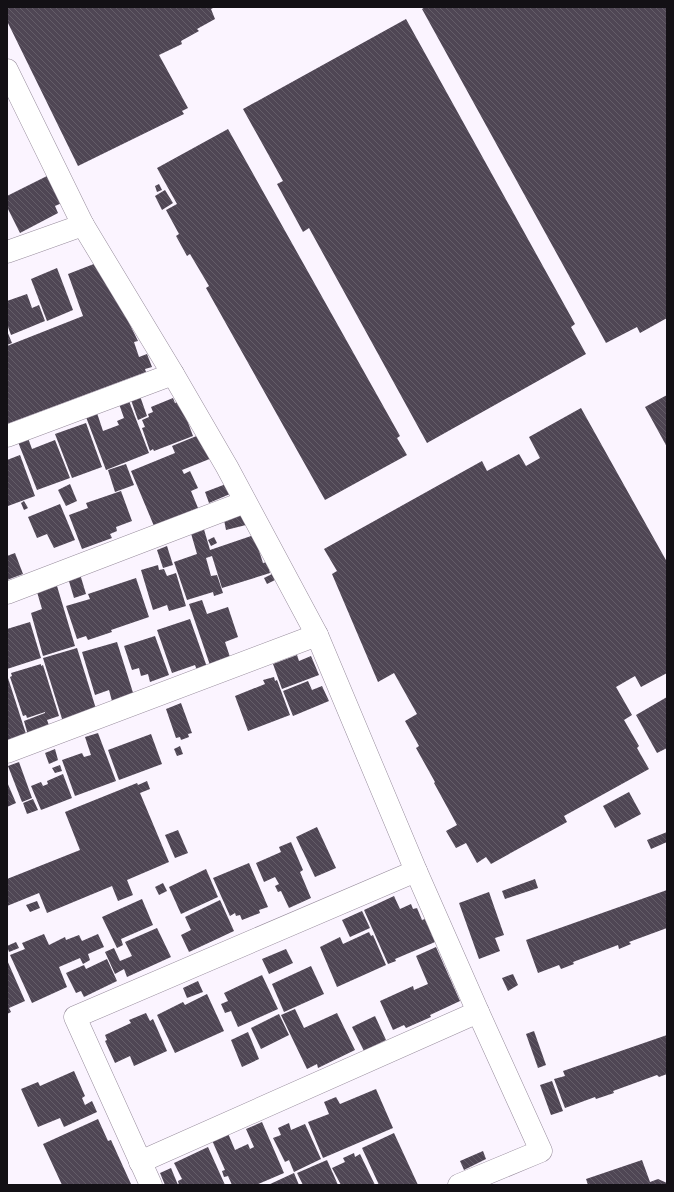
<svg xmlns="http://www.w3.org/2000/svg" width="674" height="1192" font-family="'Noto Sans',sans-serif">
  <defs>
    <pattern id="building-back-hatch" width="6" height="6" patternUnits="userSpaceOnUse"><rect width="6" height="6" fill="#4f4654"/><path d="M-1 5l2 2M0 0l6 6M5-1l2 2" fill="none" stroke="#645d68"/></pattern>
  </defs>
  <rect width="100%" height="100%" fill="#fbf4ff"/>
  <g fill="url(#building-back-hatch)">
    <polygon points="7,7 215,7 211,9 215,19 197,29 199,31 181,41 182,44 159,55 188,108 182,111 184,114 78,166 7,21"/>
    <polygon points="425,7 667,7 667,318 640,333 637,327 606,343 422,9"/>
    <polygon points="406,19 575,324 571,327 586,354 427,443 309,228 303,232 277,184 283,181 243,109"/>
    <polygon points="228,129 400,436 397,438 407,455 325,500 206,288 209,286 190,254 187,256 176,236 179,234 166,210 177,204 157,168"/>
    <polygon points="49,175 64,202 55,206 58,213 20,233 7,207 7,196"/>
    <polygon points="159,184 162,190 157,192 155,186"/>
    <polygon points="165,190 173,203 162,210 155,196"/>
    <polygon points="99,262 138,341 134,342 139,357 147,354 152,367 145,369 146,372 7,424 7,346 83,316 68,274"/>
    <polygon points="57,268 73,310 47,321 31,279"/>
    <polygon points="27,294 32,308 39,305 45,321 11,335 7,324 7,301"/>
    <polygon points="7,331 12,343 7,345"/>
    <polygon points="667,395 667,447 645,407"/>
    <polygon points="140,396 147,416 138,420 131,400"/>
    <polygon points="173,398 175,403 180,401 193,436 154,451 153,449 150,451 142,428 145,427 142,420 149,417 148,414 153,412 151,407"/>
    <polygon points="129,401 149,453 106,470 86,417 97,413 103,431 119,425 117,421 124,418 119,404"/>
    <polygon points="581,408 667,562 667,673 641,687 635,676 616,687 632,715 624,720 639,746 637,748 649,769 564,816 567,822 491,864 486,857 477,863 466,843 456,848 446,831 457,825 434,783 435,782 416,748 419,746 405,721 417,714 394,673 378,682 332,574 337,571 324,549 482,461 487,471 519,454 526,466 540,458 529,437"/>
    <polygon points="86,423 102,467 72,478 55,434"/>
    <polygon points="199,435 212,458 182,470 184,474 190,471 198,488 191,491 198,508 154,526 131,471 175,453 172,446"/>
    <polygon points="28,438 32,449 55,440 70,478 37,490 18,442"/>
    <polygon points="20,455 35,496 8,506 7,503 7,460"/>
    <polygon points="126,464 134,485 115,492 108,470"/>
    <polygon points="70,484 77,501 66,506 58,490"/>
    <polygon points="226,484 230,494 209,503 205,492"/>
    <polygon points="121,491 132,521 116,527 117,531 110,534 112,538 82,549 69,515 88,508 86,503"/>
    <polygon points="24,501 28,508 24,510 21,503"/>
    <polygon points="60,504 75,540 54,548 47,534 37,538 28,517"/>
    <polygon points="243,514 246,525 226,530 224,520"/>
    <polygon points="203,526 210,550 254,535 263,563 267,562 270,573 222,588 212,556 206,558 211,576 217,575 223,593 214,596 213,592 187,600 174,562 197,554 190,530"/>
    <polygon points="214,537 217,543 211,546 208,540"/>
    <polygon points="167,546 173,565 163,568 157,550"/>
    <polygon points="15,553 23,574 7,580 7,556"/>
    <polygon points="158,565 159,570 164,569 167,576 176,573 186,606 169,611 167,605 153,610 141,570"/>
    <polygon points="80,574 86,594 74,598 68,578"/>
    <polygon points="272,574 275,580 267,584 264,578"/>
    <polygon points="136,578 149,617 111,630 112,632 88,640 86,636 77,639 66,606 90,599 88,594"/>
    <polygon points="57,586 75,646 43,656 31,613 42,609 37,592"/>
    <polygon points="202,600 207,614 228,607 238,637 225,642 231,660 211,668 189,604"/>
    <polygon points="190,619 208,670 198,673 195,665 172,673 157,630"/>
    <polygon points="30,622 41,658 7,669 7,629"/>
    <polygon points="155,636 169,675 150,682 148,674 141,676 139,668 132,670 124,646"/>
    <polygon points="117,642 135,699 113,705 109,690 95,695 82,652"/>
    <polygon points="77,648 97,712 63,722 43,658"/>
    <polygon points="297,655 299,661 311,656 319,675 282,689 273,664"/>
    <polygon points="41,664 41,666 43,665 59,716 47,720 50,728 28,735 24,721 45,713 45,712 27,718 26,715 23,716 10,677 12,676 11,673"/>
    <polygon points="274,677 275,681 277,680 290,715 248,731 235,696 265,684 263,680"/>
    <polygon points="8,678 27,737 7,744 7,679"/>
    <polygon points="308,681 312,690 322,686 329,701 293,716 283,691"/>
    <polygon points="667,697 667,748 657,753 636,715"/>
    <polygon points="181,703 192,733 188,734 189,737 181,740 180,737 176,738 166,709"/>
    <polygon points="98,733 116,781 75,796 62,760 82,753 84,757 91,755 85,737"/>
    <polygon points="151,734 162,764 119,780 108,750"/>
    <polygon points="180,746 183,754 177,756 174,749"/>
    <polygon points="55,749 58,760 49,764 45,753"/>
    <polygon points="19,762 32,798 22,802 8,766"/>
    <polygon points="60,765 62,771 55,773 52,768"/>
    <polygon points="63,774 72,798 41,810 31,786 41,782 43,786 48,784 47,781"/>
    <polygon points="147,781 150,789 140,793 169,862 127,880 133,895 118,901 112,886 47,913 39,893 7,906 7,879 80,850 65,812 137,783 138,785"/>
    <polygon points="7,782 16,803 7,807"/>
    <polygon points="629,792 641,814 615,828 603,806"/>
    <polygon points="33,799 38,810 27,814 23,803"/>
    <polygon points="317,827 336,868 315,877 296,837"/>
    <polygon points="178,830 188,853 175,858 165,835"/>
    <polygon points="667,832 667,842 651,849 647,840"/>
    <polygon points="291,842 303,870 300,872 311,898 289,908 281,891 278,892 275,886 279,884 275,877 264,882 256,863 281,852 279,847"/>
    <polygon points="249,863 268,907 259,910 260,913 242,920 240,915 236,916 235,913 230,916 213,878"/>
    <polygon points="206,869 218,897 181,914 169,887"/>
    <polygon points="535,879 538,888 505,899 502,891"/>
    <polygon points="163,883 167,891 159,895 155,887"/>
    <polygon points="667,890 667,928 629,942 631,944 619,949 618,945 573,962 574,964 561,969 559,965 538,973 526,940"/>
    <polygon points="489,892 504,935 495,938 500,951 479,959 459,903"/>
    <polygon points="394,896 400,909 411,904 413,909 417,908 422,920 425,919 428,925 435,942 395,959 396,961 388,964 364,910"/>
    <polygon points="142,899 153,925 121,939 123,945 117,948 102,917"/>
    <polygon points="220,900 234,931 189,952 181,935 191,930 185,917"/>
    <polygon points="37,901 40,908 30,912 26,905"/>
    <polygon points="362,911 370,928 350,937 342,920"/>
    <polygon points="157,928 171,957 127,977 124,969 115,974 105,952 114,948 120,961 132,956 125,942"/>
    <polygon points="369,932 371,936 373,935 386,965 337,987 320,947 340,937 343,944"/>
    <polygon points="44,934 49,945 65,937 66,940 79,935 82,941 98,934 104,947 88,954 90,960 83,964 80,958 59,967 67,987 32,1003 10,955 25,949 22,943"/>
    <polygon points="16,942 19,948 9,952 7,946"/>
    <polygon points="436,947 460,1001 430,1015 431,1017 406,1028 404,1025 393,1030 380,1001 413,986 414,990 428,984 416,956"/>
    <polygon points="286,949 293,963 269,974 262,959"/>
    <polygon points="107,959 117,981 84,997 81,991 76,993 66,973 84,965 86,969"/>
    <polygon points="7,960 25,1001 9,1008 11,1012 7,1014"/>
    <polygon points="311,966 324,994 284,1012 272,984"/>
    <polygon points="513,974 518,985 508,991 502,978"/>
    <polygon points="262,975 278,1009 238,1027 231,1011 225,1013 221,1004 228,1001 224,993"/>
    <polygon points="198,981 203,992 187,998 183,988"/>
    <polygon points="207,994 224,1031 175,1053 157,1015 183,1002 185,1005"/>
    <polygon points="295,1009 304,1028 337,1013 355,1050 318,1068 317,1064 307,1069 281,1015"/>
    <polygon points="146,1013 150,1021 153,1019 167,1051 134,1066 130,1056 115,1063 105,1041 107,1040 105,1035 131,1023 129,1020"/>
    <polygon points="279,1014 289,1035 261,1049 251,1028"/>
    <polygon points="375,1016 386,1040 364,1051 352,1027"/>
    <polygon points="534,1031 546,1065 538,1068 526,1034"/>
    <polygon points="248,1032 259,1059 242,1067 231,1040"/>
    <polygon points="667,1035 667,1074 659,1077 657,1075 613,1091 614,1093 596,1099 595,1097 565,1108 554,1079 565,1076 563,1071"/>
    <polygon points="74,1071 85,1096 82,1098 85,1105 92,1101 97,1112 64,1127 60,1118 38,1127 21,1089 38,1082 40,1086"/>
    <polygon points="552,1081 563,1111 551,1115 540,1085"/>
    <polygon points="376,1089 393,1128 323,1158 308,1122 329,1114 324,1102 336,1097 340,1104"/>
    <polygon points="98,1119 108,1141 111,1140 131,1184 128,1185 62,1185 43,1144"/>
    <polygon points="262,1122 284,1173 256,1185 232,1185 228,1176 224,1177 222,1171 225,1170 211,1138 227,1131 235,1150 248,1144 250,1149 254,1147 246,1129"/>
    <polygon points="289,1123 291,1130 305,1124 321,1159 294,1172 289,1160 285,1162 273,1138 281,1135 278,1128"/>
    <polygon points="394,1133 418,1185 379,1185 362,1148"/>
    <polygon points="208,1147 225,1185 179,1185 178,1181 182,1179 174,1163"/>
    <polygon points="483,1151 486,1159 464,1170 460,1161"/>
    <polygon points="354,1153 355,1157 360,1154 375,1185 341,1185 332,1168 345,1162 343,1158"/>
    <polygon points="327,1160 338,1185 303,1185 297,1173"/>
    <polygon points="642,1160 650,1182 658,1179 667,1183 667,1185 588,1185 586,1179"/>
    <polygon points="171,1168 178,1185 165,1185 160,1173"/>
    <polygon points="294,1173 299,1185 268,1185"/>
  </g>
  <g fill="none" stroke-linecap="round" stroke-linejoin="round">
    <g stroke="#978c9c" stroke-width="23">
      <g id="street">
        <polyline points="7,70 83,225 173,374 227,467 317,635 416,871 478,1012 541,1151 459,1185"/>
        <polyline points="7,252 83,225"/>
        <polyline points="7,436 173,374"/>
        <polyline points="7,593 245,502"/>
        <polyline points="7,752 317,635"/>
        <polyline points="140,1162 478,1012"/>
        <polyline points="151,1185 75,1017 416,871"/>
      </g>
    </g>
    <use href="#street" stroke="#fff" stroke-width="22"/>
  </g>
  <rect width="674" height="1192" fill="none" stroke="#131015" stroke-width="16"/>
</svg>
